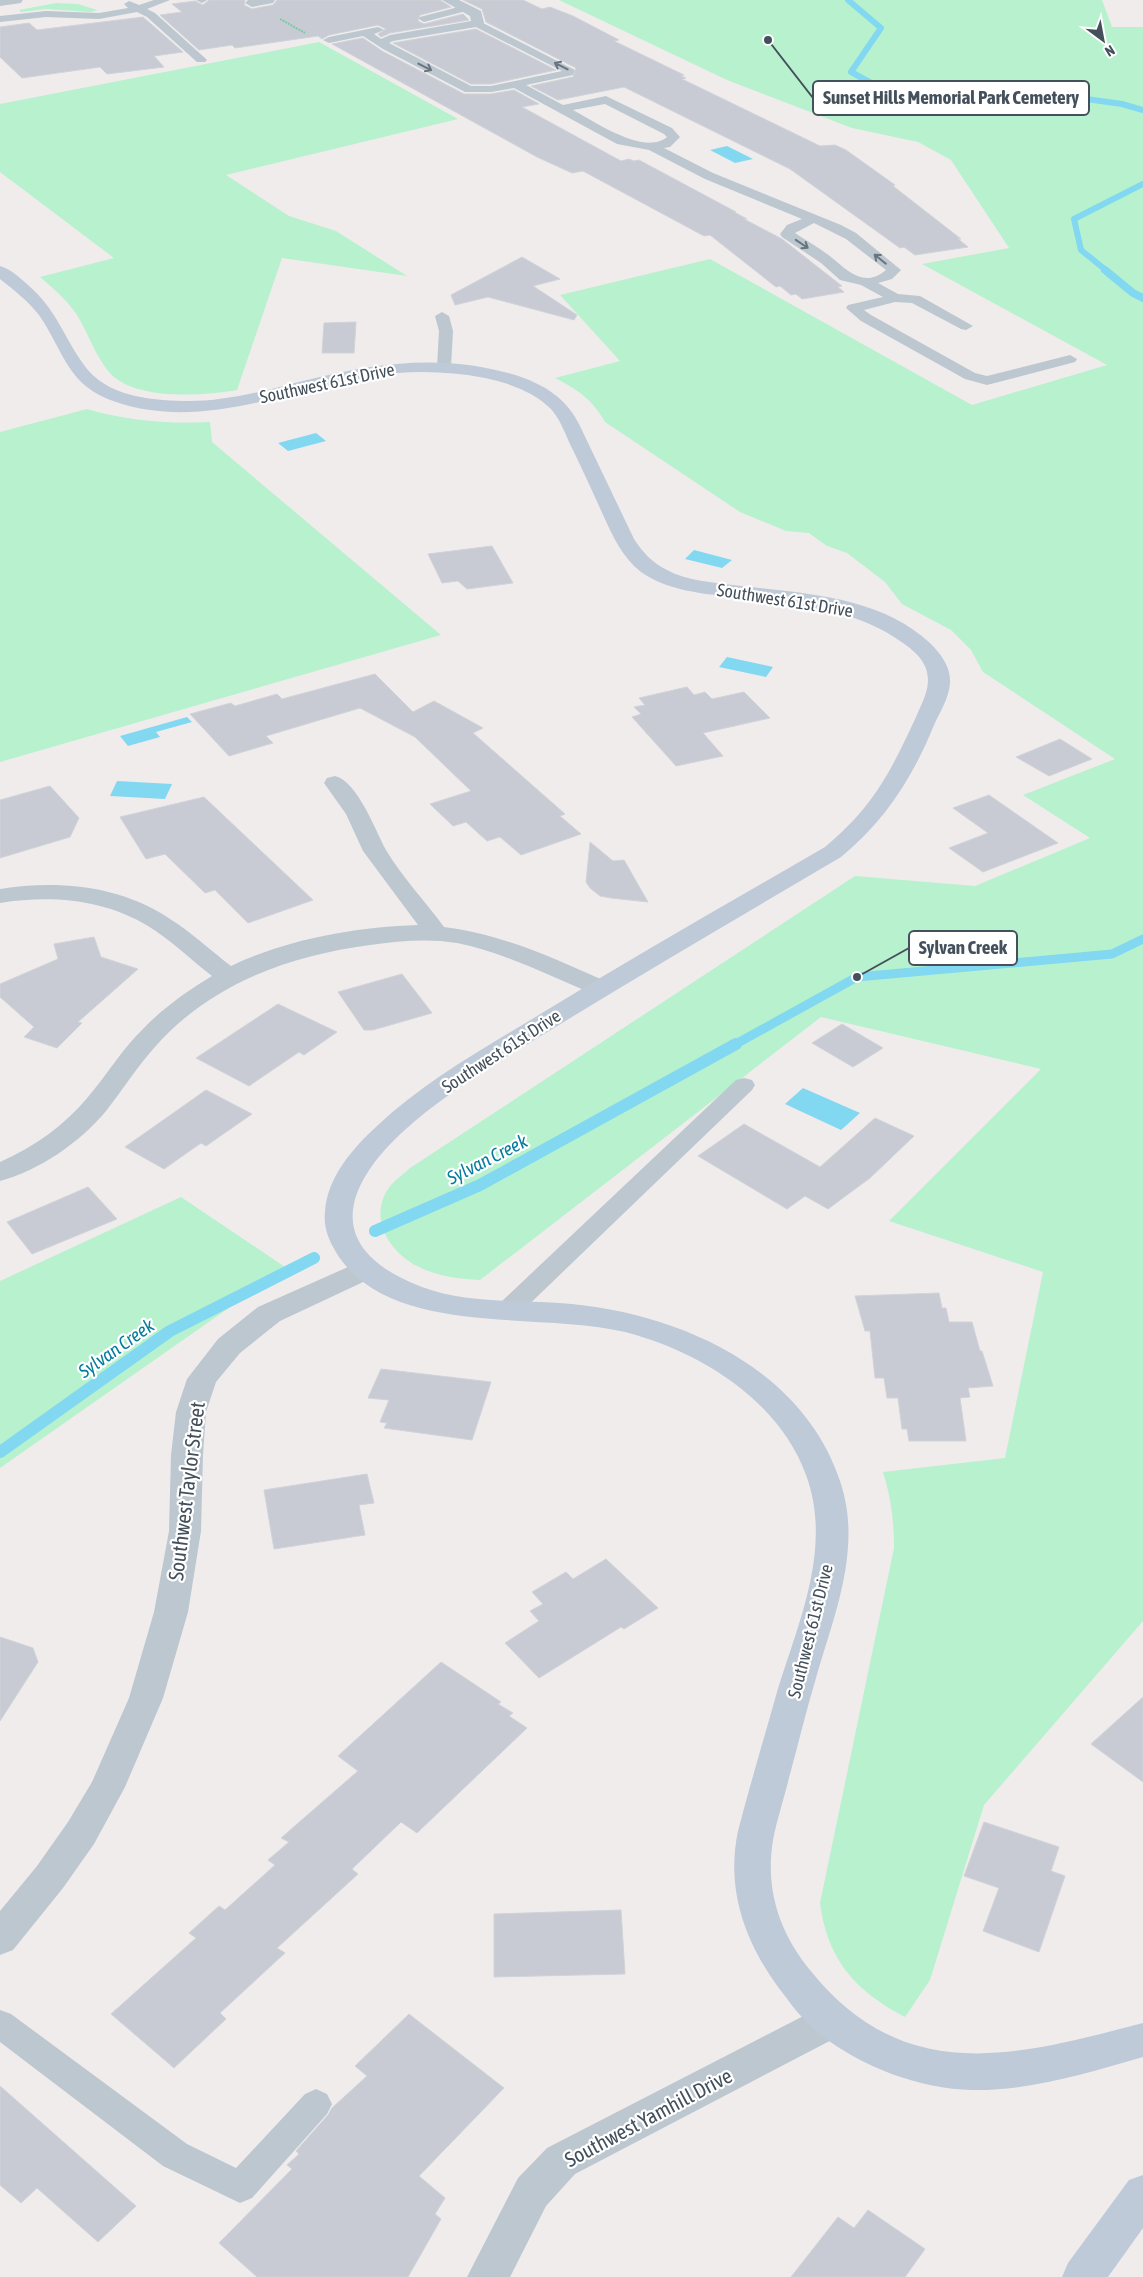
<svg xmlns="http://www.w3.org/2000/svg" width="1143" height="2277" font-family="'Asap Condensed',sans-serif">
  <rect width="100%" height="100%" fill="#f0ecec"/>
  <g fill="#b7f1ce">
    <path d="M559,0H1102L1112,27H1143V1621L984,1805L930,1980L905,2017C855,1991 827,1959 820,1903L894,1548C894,1521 891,1497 883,1472L1005,1458L1043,1272L889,1221L1041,1069L821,1017L480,1280C458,1279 436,1276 417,1266C387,1250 368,1216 390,1186C396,1179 404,1174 410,1168L855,876L975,886L1090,838L1023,795L1115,759L983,672L971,650L951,630L902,604L885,582L847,553L827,546L809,533L786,531L740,512L605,422C593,400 577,389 555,378L620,361L560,295L710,259L972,405L1107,365L922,264L1009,248L951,160L918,142L852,128L727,80Z"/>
    <polygon points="56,3 78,4 97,10 91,12 46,9 21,12 19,10"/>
    <path d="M319,42L458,119L226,175L289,216L336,231L407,276L282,258L237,390C202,396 134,401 109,372C95,355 88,333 77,315C67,300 53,288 40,277L114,258L0,172V104Z"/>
    <path d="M87,409C128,421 168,424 210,422L212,442L441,635L0,762V432Z"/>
    <polygon points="181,1197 288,1269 279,1273 0,1468 0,1281"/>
  </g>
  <g fill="#82d8f0">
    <polygon points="727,146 753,159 735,163 710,150"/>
    <polygon points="316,433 326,441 288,451 278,443"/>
    <polygon points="694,550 732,560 722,568 685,559"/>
    <polygon points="727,657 773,667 766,677 719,667"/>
    <polygon points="187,717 192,722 156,732 160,737 128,746 120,736"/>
    <polygon points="117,781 172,784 165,799 110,796"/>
    <polygon points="803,1088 860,1113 841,1130 785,1104"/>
  </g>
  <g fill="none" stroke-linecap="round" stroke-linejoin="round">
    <g stroke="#82d8f0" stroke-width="6">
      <polyline points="848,0 881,28 851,72 875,85 902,90 993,96 1065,96 1122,104 1143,110"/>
      <polyline points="1107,271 1081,250 1074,219 1143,184"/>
    </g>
    <polyline stroke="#82d8f0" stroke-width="8" points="1105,270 1133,293 1143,298"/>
    <polyline stroke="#82d8f0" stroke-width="9" points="734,1045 857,977 1112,954 1143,939"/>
    <g stroke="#82d8f0" stroke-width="12">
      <polyline points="375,1231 480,1185 736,1044"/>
      <polyline points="0,1452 170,1331 314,1258"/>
    </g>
  </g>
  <g fill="#c8cbd3" stroke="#d0d3d9">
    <polygon points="209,0 245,0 244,5 252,9 273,5 277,0 440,0 451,7 420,15 418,21 424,24 463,14 469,20 390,33 381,37 378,34 386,29 378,25 329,35 322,39 318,36 235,48 232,45 199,50 160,15 182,12 172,4 195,1 203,5"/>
    <polygon points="463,0 523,0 542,9 550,7 573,16 619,40 614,41 684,75 681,76 686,78 682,79 820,146 835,145 846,150 895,185 893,186 961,239 958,239 968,247 915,255 904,247 900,248 790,169 624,87 558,100 531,86 573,77 576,68 486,22 482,9"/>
    <polygon points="143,17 183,52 154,56 164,67 107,74 100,67 22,78 0,57 0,27 29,23 37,30"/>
    <polygon points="476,29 556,70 491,84 471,84 393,43"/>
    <polygon points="363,38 382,51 464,94 491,94 514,90 539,104 522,107 621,161 629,159 634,161 639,160 736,212 734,212 747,219 744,219 782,239 842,286 838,287 844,292 802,299 796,294 791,295 780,286 776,287 710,235 704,236 583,171 572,173 537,157 332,44"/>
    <polygon points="522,257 560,279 533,286 577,315 574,320 488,297 455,305 451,295"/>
    <polygon points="356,322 354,353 322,353 324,323"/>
    <polygon points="492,546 513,583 467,589 458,581 442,583 428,554"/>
    <polygon points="375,674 413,712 434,701 483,728 473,733 565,814 560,816 581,834 521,855 500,837 487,841 466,822 453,826 430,804 471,791 415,737 360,708 266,736 273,743 229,756 190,714 231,703 235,706 277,694 282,699"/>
    <polygon points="687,687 694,695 705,692 712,699 744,692 770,718 703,733 723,756 676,766 632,717 641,714 634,707 645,705 639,698"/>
    <polygon points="1060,739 1092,759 1049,776 1016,757"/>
    <polygon points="50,786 79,818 70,837 0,858 0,800"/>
    <polygon points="989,795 1058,843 983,872 949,848 988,833 953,808"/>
    <polygon points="204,797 313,900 248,923 215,890 205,893 165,854 146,859 120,817"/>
    <polygon points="590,842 613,861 624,860 648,902 611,898 600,896 590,888 586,882"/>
    <polygon points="94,937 101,957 138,969 78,1022 82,1023 57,1048 24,1037 34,1027 0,997 0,984 58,959 54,944"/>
    <polygon points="402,974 432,1013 373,1030 364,1030 338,992"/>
    <polygon points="278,1004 337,1032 304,1055 299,1052 249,1086 196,1058"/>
    <polygon points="842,1024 883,1048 853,1067 812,1043"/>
    <polygon points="206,1090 252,1114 206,1146 201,1143 164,1169 125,1147"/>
    <polygon points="875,1118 914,1136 870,1178 828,1209 805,1196 787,1209 698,1156 744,1124 820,1167"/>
    <polygon points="88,1187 117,1219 32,1254 7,1222"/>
    <polygon points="939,1293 942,1308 946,1308 949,1322 972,1322 980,1351 982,1351 993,1386 968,1388 970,1397 960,1398 966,1441 909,1441 907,1429 902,1429 898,1398 887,1398 884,1378 875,1378 870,1331 865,1331 855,1296"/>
    <polygon points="381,1369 491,1382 472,1440 384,1428 387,1423 380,1422 389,1400 368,1398"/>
    <polygon points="367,1474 374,1503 359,1505 365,1535 274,1549 264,1490"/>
    <polygon points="606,1559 658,1608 624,1629 621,1627 539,1678 505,1643 539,1621 530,1611 543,1604 532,1592 566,1572 573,1579"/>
    <polygon points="0,1637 33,1648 38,1662 0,1721"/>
    <polygon points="441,1662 501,1702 498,1704 513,1713 509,1716 527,1728 417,1833 401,1822 352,1869 358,1874 277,1948 285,1953 220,2013 226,2019 174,2068 111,2014 196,1938 189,1933 219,1906 225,1910 275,1865 268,1860 289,1842 281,1838 358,1771 338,1756"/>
    <polygon points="1143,1697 1143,1782 1091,1744"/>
    <polygon points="984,1822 1059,1847 1051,1871 1065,1876 1039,1952 983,1931 999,1888 964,1876"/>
    <polygon points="621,1910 625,1974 494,1977 494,1914"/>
    <polygon points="409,2014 504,2088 419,2176 445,2198 435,2214 441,2219 408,2277 257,2277 219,2243 292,2169 287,2165 299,2154 296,2151 328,2115 332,2108 367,2076 355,2066"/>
    <polygon points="0,2086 136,2206 98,2242 37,2188 21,2203 0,2185"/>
    <polygon points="868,2210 925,2249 905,2277 791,2277 838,2217 854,2228"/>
  </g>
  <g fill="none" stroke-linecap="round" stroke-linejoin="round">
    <polyline stroke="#6ed0a1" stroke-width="2" stroke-dasharray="2 1" stroke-linecap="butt" points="280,19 305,33"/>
    <g fill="#bcc7d0" fill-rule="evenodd">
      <polygon points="154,0 170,0 147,9 155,13 205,58 207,60 205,62 197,62 147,17 137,12 99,19 46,17 0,22 0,16 46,11 99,13 128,8 124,4 129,1 139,5"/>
      <polygon points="196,0 207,0 202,3"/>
      <polygon points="466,5 471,8 470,10 424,22 419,19 420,17"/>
      <path d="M477,20L575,70L573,75L526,85L563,105L606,96L610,98L672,128L680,137L670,147L664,148L713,173L841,225L856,233L901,270L892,279L878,283L898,294L920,296L973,326L966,330L961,329L912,303L895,302L864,310L871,315L975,373L987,376L1070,355L1077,359L1075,362L987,385L965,379L861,321L846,308L848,305L883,297L861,285L840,280L821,263L782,237L780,234L787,225L802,219L705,179L649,150L617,144L514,88L491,92H465L383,49L363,36L329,43L323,40L329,37L378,27L384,30L374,34L381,39L390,35ZM476,27L562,71L491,86H471L389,43L393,41ZM605,104L664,134L667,137C645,156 595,122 573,110ZM814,223L846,239L886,270C864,289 847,270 831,257C820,248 807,241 795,233Z"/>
      <polygon points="442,312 449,316 453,331 451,367 444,371 437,367 439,331 435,316"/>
      <polygon points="744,1078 752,1080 755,1085 752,1090 518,1315 509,1317 500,1315 497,1309 500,1303 736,1080"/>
      <polygon points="0,2010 11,2014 187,2144 236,2168 305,2094 316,2089 327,2094 332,2104 327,2114 252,2198 240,2203 163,2166 0,2042"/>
    </g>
    <g fill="#bcc7d0" fill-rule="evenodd">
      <polygon points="0,0 23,0 21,3 0,6"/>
      <polygon points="248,0 275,0 273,3 252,7 245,3"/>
      <polygon points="442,0 459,0 481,11 484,23 482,26 472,26 470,16"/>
      <path d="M335,776C358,782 375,830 386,850C402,877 425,901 444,927C502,934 556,959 609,983L613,988L609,993L600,996L591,993C548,975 503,952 457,943C428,938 399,941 370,945C288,956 210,984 154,1048C136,1068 122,1091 106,1111C79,1143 40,1170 0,1181V1162C34,1147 65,1125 88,1097C107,1075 122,1049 143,1029C163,1008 187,991 212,976C191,960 171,940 148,926C103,899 51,895 0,903V889C56,880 118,885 167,917C190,931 210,950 231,966C288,939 355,927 418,925L363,851L346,814L324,783L327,778Z"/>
      <polygon points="366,1259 376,1262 381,1269 376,1276 280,1321 240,1353 216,1382 206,1412 203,1455 201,1531 188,1612 163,1698 125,1787 94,1844 63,1888 13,1950 0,1955 0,1911 37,1866 68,1822 92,1782 129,1698 154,1612 169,1531 171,1455 176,1412 187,1379 218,1339 258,1307"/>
      <polygon points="831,2004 845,2009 850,2021 845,2033 575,2174 546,2206 510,2277 467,2277 518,2178 547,2148 817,2009"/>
    </g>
    <g fill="#becad7" fill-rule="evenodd">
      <path d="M0,266C11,269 20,278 28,285C57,310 63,336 84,365C106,396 148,400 183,401C223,402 264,391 303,381C370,364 436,354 504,372C536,380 564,394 579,424L634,539C643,553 653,563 667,570C687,581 711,582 733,585C799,593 879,595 930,643C941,654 951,667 950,683C949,698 940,712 934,725C913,777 885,821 841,857C750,911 658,964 567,1020C515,1052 462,1082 415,1121C345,1180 317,1247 422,1287C469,1305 523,1299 572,1304C683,1315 805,1370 841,1484C862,1549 834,1616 816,1678C806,1711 798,1745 789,1778C784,1799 777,1819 773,1840C765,1889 779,1932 810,1970C904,2088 1017,2056 1143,2023V2057C1087,2073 1030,2091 972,2090C920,2089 862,2067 821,2035C807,2024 795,2010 785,1996C747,1948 725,1892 738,1831C750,1785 764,1738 777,1692C798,1623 833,1548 806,1475C779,1400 699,1351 625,1332C540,1311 395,1338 339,1257C330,1243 323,1229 325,1212C327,1177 353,1148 377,1126C426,1080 485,1048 542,1013C635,956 730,902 825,847C873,807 890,773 916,717C921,705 928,693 928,680C928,663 916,652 903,643C852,605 785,604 724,596C696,593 665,589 641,572C623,558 613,537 604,517C593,493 582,468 570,444C565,433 560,419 551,409C534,392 509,383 485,378C448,371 410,370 372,376C288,390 202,431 116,402C67,386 65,353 39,315C28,301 14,290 0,279Z"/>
      <polygon points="1143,2175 1143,2228 1108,2277 1062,2277 1068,2263 1129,2180"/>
    </g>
  </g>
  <defs><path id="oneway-shaft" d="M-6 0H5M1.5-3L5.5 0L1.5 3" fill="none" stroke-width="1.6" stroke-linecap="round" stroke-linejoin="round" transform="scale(1.25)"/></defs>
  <g stroke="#68747e">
    <use href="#oneway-shaft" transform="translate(561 66) rotate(-153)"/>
    <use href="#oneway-shaft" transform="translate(425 67) rotate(27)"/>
    <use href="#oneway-shaft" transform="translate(802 244) rotate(34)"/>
    <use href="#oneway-shaft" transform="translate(880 259) rotate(-141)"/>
  </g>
  <g text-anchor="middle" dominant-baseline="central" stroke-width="4.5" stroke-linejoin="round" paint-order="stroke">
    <g font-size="18" fill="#44505b" stroke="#fff">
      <text transform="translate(327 383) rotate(-12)">Southwest 61st Drive</text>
      <text transform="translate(785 600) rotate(9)">Southwest 61st Drive</text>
      <text transform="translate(501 1051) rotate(-33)">Southwest 61st Drive</text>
      <text transform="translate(810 1631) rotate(-76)">Southwest 61st Drive</text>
    </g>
    <g font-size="19" font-style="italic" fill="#057c9e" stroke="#fff">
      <text transform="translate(487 1159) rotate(-27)">Sylvan Creek</text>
      <text transform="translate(116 1348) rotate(-35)">Sylvan Creek</text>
    </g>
    <g font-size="21" fill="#44505b" stroke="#fff">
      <text transform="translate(186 1491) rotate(-83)">Southwest Taylor Street</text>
      <text transform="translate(648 2117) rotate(-28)">Southwest Yamhill Drive</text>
    </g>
  </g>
  <path fill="none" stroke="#44505b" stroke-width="2" d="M768 40L813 98M857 977L909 948"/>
  <g fill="#44505b" stroke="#fff" stroke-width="2">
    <circle cx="768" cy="40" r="5"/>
    <circle cx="857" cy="977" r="5"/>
  </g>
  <g fill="#fff" stroke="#44505b" stroke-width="2">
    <rect x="813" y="81" width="276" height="34" rx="5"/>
    <rect x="909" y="931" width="108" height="34" rx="5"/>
  </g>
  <g font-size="19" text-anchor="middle" font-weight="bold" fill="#44505b">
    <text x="951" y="104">Sunset Hills Memorial Park Cemetery</text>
    <text x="963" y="954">Sylvan Creek</text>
  </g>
  <g transform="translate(1103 40) rotate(148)" stroke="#ffffff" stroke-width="4" paint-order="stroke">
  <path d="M0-4L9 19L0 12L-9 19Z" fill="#44505b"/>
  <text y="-8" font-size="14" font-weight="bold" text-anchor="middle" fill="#44505b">N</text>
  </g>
</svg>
